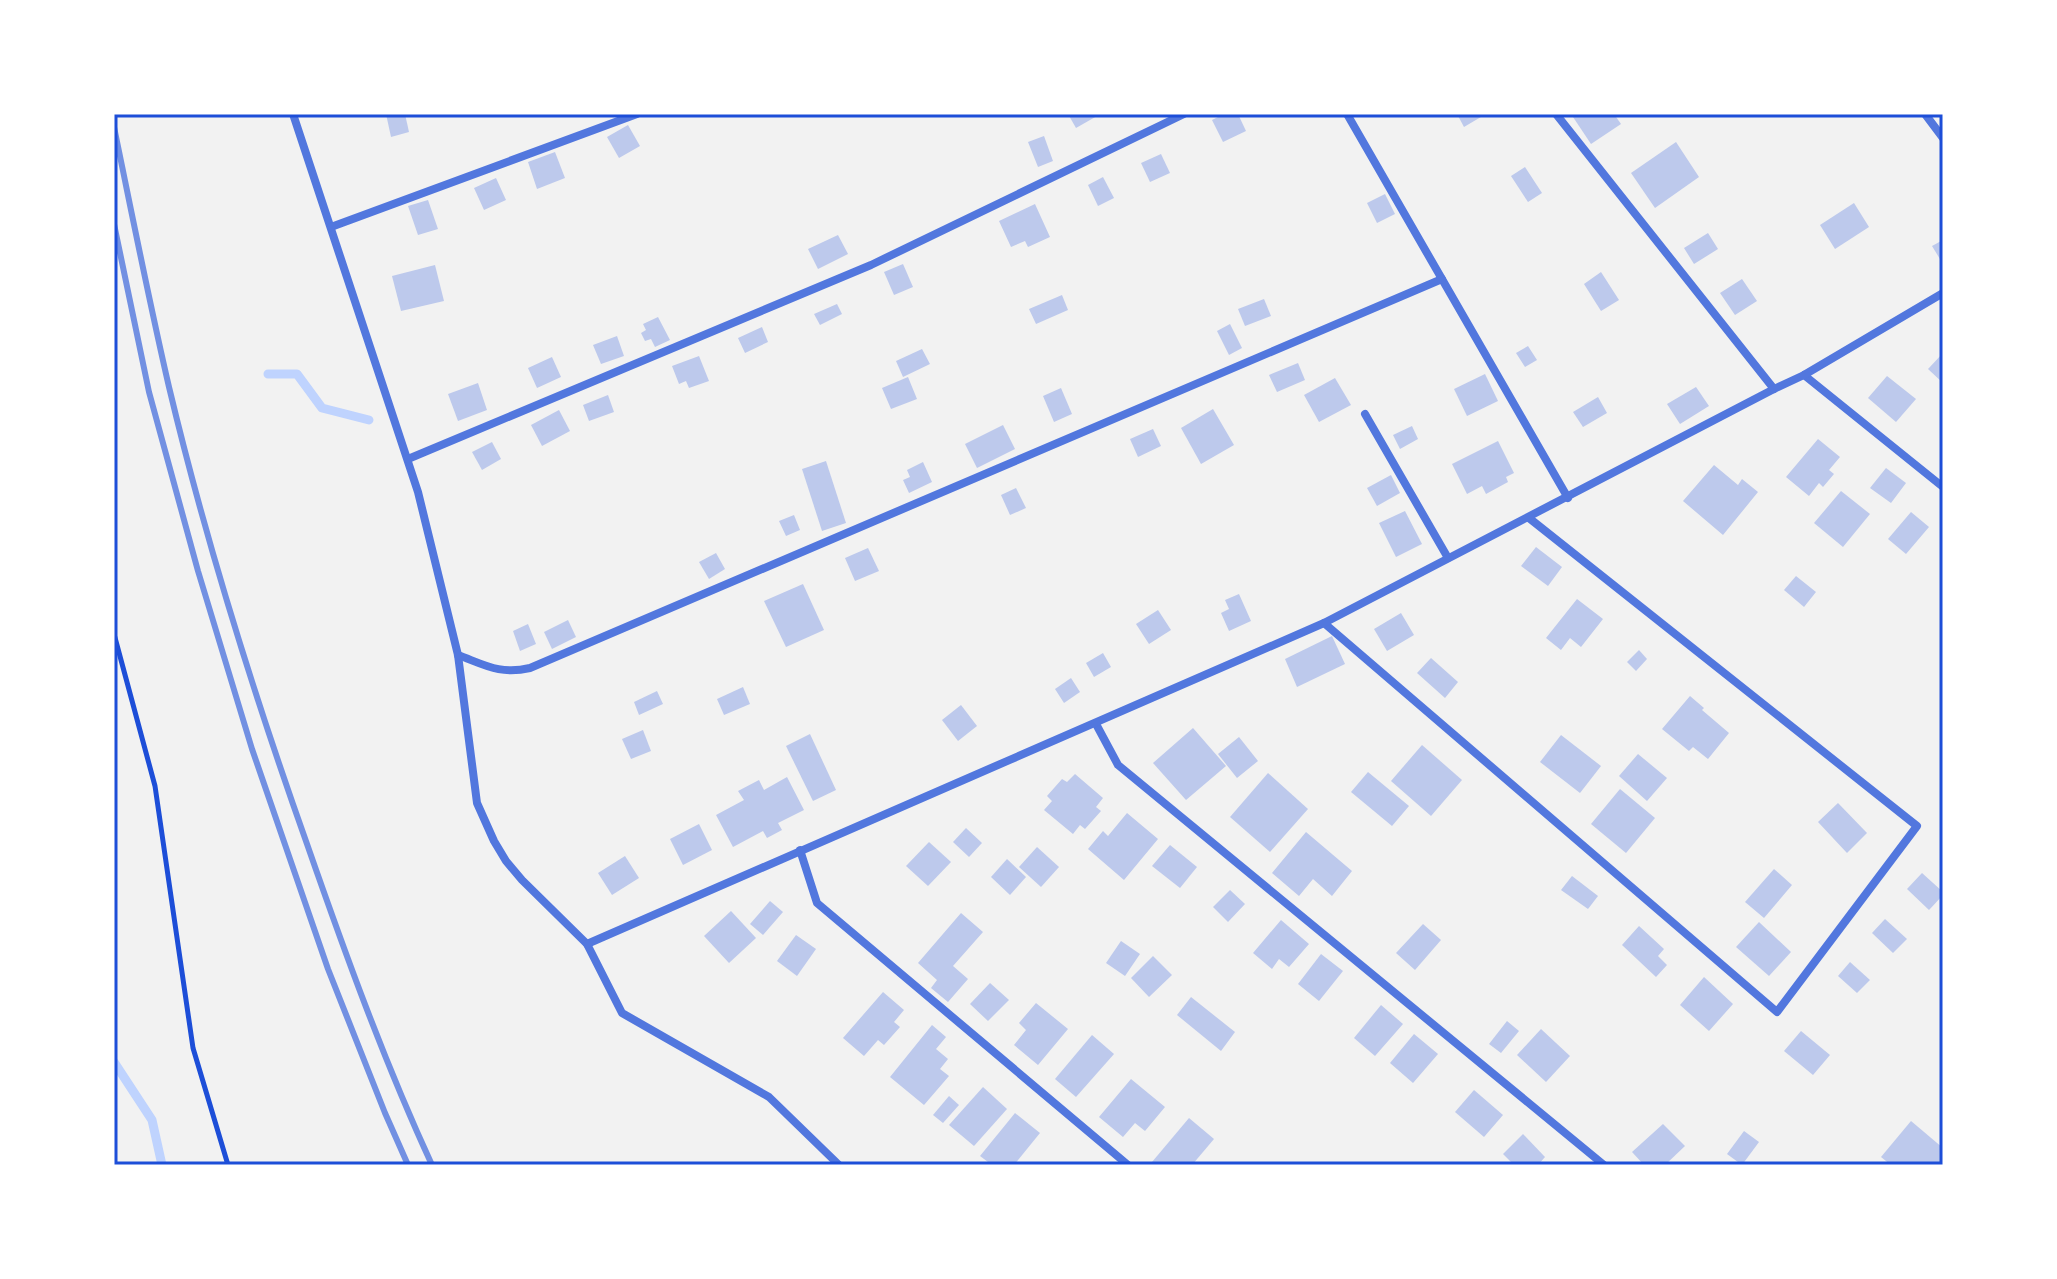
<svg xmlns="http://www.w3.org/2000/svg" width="2057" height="1279" font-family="'Open Sans',sans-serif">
  <rect width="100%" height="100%" fill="#f2f2f2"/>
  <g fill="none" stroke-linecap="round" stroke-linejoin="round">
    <g stroke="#bfd3fe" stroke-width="9">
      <polyline points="268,374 297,374 322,408 369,420"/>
      <polyline points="114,1062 152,1120 162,1165"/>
    </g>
  </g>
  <g fill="#bdc9ec">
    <polygon points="386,114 405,114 409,132 391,137"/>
    <polygon points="1068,114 1096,114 1097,116 1076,128"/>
    <polygon points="1224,114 1238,114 1246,131 1223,142 1212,120"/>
    <polygon points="1457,114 1486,114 1464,127"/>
    <polygon points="1571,114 1614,114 1621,124 1591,144"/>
    <polygon points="628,125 640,146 619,158 607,137"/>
    <polygon points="1044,136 1053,161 1038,167 1028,142"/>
    <polygon points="1676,142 1699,177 1655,208 1631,173"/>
    <polygon points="555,152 565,178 537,189 528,162"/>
    <polygon points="1161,154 1170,173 1150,182 1141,163"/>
    <polygon points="1525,167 1542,193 1528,202 1511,176"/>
    <polygon points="1103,177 1114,198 1098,206 1088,185"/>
    <polygon points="496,178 506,200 484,210 474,188"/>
    <polygon points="1385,194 1395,214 1377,223 1367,203"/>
    <polygon points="428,200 438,229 418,235 408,206"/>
    <polygon points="1854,203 1869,227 1835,249 1820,225"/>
    <polygon points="1035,204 1050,237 1028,247 1025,241 1011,247 999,221"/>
    <polygon points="1708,233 1718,249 1694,264 1684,248"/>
    <polygon points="838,235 848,254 818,269 808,249"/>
    <polygon points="1943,240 1943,264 1932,246"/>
    <polygon points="903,264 913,287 894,295 884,272"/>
    <polygon points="435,265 444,301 401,311 392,276"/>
    <polygon points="1601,272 1619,300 1601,311 1584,284"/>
    <polygon points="1742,279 1757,301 1735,315 1720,293"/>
    <polygon points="1062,295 1068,310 1036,324 1029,309"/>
    <polygon points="1264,299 1271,316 1245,326 1238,309"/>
    <polygon points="837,304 842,314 820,325 814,314"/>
    <polygon points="658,317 670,340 655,347 651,339 645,341 641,333 646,330 643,324"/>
    <polygon points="1230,324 1242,348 1229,355 1217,331"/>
    <polygon points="762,327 768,342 745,353 738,338"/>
    <polygon points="617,336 624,356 601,364 593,345"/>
    <polygon points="1528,346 1537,360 1525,367 1516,353"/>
    <polygon points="922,349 930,364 903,377 896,361"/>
    <polygon points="1943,353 1943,383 1928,369"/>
    <polygon points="699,356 709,381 689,388 686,381 679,384 672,366"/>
    <polygon points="552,357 561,377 537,388 528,368"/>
    <polygon points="1298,363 1305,380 1277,392 1269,375"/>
    <polygon points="1485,374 1498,401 1467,416 1454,389"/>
    <polygon points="1887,376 1916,399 1896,422 1868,398"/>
    <polygon points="908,377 917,399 891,409 882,388"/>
    <polygon points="1335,378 1351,405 1319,422 1304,395"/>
    <polygon points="478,383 487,410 458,421 448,394"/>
    <polygon points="1696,387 1709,406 1680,424 1667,404"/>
    <polygon points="1061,388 1072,414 1054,422 1043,396"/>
    <polygon points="608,395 614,412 589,421 583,405"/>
    <polygon points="1598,397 1607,413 1583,427 1573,412"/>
    <polygon points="1213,409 1234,445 1201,464 1181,428"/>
    <polygon points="559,410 570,431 542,446 531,425"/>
    <polygon points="1003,425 1015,449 977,468 965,444"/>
    <polygon points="1412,426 1418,439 1400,449 1393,435"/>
    <polygon points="1153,429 1161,446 1138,457 1130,439"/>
    <polygon points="1818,439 1840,457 1829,470 1834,474 1823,487 1819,483 1809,496 1786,477"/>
    <polygon points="1498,441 1514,473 1506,477 1508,482 1486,494 1482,486 1467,494 1452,464"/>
    <polygon points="492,442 501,459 482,470 472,452"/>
    <polygon points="826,461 846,523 822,531 802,469"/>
    <polygon points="923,462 932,482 909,493 903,480 910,477 907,470"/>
    <polygon points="1714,465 1738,485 1742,479 1758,492 1723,535 1683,501"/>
    <polygon points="1886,468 1906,483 1891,503 1870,488"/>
    <polygon points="1391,475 1400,493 1377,506 1367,488"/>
    <polygon points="1016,488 1026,508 1010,515 1001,495"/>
    <polygon points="1841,491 1870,514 1843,547 1814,523"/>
    <polygon points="1405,511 1422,544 1396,557 1379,523"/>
    <polygon points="1911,512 1929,527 1906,554 1888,539"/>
    <polygon points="794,515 800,530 786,536 779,521"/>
    <polygon points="1536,547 1562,567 1548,586 1521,566"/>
    <polygon points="868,548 879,571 855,581 845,558"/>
    <polygon points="716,553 725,569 709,579 699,562"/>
    <polygon points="1796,576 1816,592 1804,607 1784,590"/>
    <polygon points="803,584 824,630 786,647 764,601"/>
    <polygon points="1239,594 1251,621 1229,631 1221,613 1229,609 1225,600"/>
    <polygon points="1577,599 1603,619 1581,647 1570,638 1561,650 1546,638"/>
    <polygon points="1158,610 1171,630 1149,644 1136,624"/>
    <polygon points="1401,613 1414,635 1387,651 1374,629"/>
    <polygon points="568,620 576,637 552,649 544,632"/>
    <polygon points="528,624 536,644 520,651 513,631"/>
    <polygon points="1332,636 1345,664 1297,687 1285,659"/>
    <polygon points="1639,650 1647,659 1636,671 1627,662"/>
    <polygon points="1103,653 1111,667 1094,677 1086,663"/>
    <polygon points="1431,658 1458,682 1445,698 1417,673"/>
    <polygon points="1071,678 1080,692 1064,703 1055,689"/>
    <polygon points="743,687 750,704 724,715 717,699"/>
    <polygon points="657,691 663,704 639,715 634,702"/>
    <polygon points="1690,696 1704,708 1702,710 1729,733 1708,759 1693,747 1689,751 1662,729"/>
    <polygon points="961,705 977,726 958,741 942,720"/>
    <polygon points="1193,728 1226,766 1186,800 1153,763"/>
    <polygon points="643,730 651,751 631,759 622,739"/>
    <polygon points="810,734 836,790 813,801 786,746"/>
    <polygon points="1561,735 1601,766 1580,793 1540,762"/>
    <polygon points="1239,737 1258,761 1237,778 1218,754"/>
    <polygon points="1422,745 1462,780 1431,816 1391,781"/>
    <polygon points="1638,754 1667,778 1647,801 1619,776"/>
    <polygon points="1368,772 1409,806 1392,826 1351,792"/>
    <polygon points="1268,773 1308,809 1270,852 1230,817"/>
    <polygon points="1075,774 1103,798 1096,807 1101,811 1085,829 1080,825 1073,834 1044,810 1052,801 1047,796 1062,779 1067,782"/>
    <polygon points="787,777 804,810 778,823 782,830 767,838 763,831 733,847 716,815 744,800 738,791 759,780 764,790"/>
    <polygon points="1620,789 1655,818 1626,853 1591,824"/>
    <polygon points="1838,803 1867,833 1847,853 1818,822"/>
    <polygon points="1127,813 1158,839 1124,880 1088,849 1103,831 1108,836"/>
    <polygon points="699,824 712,850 683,865 670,839"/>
    <polygon points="966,828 982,843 969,857 953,842"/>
    <polygon points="1306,832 1352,871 1332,896 1313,879 1299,896 1272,873"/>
    <polygon points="929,842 951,862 928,886 906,866"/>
    <polygon points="1170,845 1197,867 1180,888 1152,866"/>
    <polygon points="1037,847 1059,867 1041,887 1019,867"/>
    <polygon points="625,856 639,878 612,895 598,873"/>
    <polygon points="1007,859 1026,877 1010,895 991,877"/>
    <polygon points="1774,869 1792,885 1764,918 1745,902"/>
    <polygon points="1922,873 1943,892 1943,895 1929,910 1907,889"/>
    <polygon points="1572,876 1598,896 1588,909 1561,890"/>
    <polygon points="1230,890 1245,904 1228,922 1213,907"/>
    <polygon points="770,901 783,912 763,935 750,924"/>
    <polygon points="731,911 756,938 729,963 704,936"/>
    <polygon points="961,913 983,932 953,966 968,979 948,1002 931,988 937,980 918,963"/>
    <polygon points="1885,919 1907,939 1893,953 1872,933"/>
    <polygon points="1281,920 1309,944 1289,967 1279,959 1272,969 1253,953"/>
    <polygon points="1759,922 1791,952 1769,976 1736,947"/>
    <polygon points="1423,924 1441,940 1415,970 1396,953"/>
    <polygon points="1639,926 1664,949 1658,956 1667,965 1656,977 1622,945"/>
    <polygon points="796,935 816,949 797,976 777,961"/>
    <polygon points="1121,941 1140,954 1125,976 1106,963"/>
    <polygon points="1321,954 1343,971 1319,1001 1298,984"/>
    <polygon points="1153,956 1172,975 1149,997 1131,978"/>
    <polygon points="1850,962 1870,980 1857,993 1838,976"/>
    <polygon points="1704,977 1733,1004 1709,1031 1680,1005"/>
    <polygon points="990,983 1009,1000 988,1021 970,1004"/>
    <polygon points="883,992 904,1010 894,1022 900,1027 884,1045 878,1040 864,1056 843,1038"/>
    <polygon points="1191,997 1235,1032 1221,1051 1177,1015"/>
    <polygon points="1036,1003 1068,1029 1038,1065 1014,1045 1026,1030 1019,1023"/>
    <polygon points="1381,1005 1403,1024 1375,1056 1354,1038"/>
    <polygon points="1507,1021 1519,1031 1501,1053 1489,1044"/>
    <polygon points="932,1025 946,1037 936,1049 948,1059 940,1069 949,1076 924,1105 890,1077"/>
    <polygon points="1541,1029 1570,1056 1546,1082 1517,1055"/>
    <polygon points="1801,1031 1830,1055 1813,1075 1784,1051"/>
    <polygon points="1414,1034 1438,1054 1413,1083 1390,1063"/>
    <polygon points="1092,1035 1114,1054 1076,1097 1055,1079"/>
    <polygon points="1131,1079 1165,1107 1145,1131 1135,1123 1123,1137 1099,1117"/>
    <polygon points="983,1087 1007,1109 974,1146 949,1125"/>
    <polygon points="1474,1090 1503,1115 1484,1137 1455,1112"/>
    <polygon points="949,1096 959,1105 943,1123 933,1115"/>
    <polygon points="1015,1113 1040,1133 1014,1165 992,1165 980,1156"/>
    <polygon points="1189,1118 1214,1139 1192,1165 1156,1165 1152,1162"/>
    <polygon points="1911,1121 1943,1148 1943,1165 1891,1165 1881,1157"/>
    <polygon points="1663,1124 1685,1146 1665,1165 1644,1165 1632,1152"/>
    <polygon points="1744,1131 1759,1142 1742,1165 1727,1154"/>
    <polygon points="1523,1134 1545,1157 1538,1165 1514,1165 1503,1154"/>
  </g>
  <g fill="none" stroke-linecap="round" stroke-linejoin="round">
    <polyline stroke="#1d4ed8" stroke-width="5" points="114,634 155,786 193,1048 228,1165"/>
    <g stroke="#5277de" stroke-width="8">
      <polyline points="293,114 418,492 458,655 477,803 494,841 506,861 522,880 587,944 622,1013 769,1097 839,1165"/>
      <polyline points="1347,114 1568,498"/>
      <polyline points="1556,114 1774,389"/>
      <polyline points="1925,114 1943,138"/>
      <polyline points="331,227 637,114"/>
      <polyline points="1804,375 1943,487"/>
      <polyline points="1365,414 1448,558"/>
      <polyline points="408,459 871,265 1184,114"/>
      <polyline points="1324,623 1777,1012 1917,826 1529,518"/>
      <path d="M458,655C485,665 500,675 530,668L1442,279"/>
      <polyline points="1096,724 1118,765 1604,1165"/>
      <polyline points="800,850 817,903 1128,1165"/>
      <polyline points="587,944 1324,623 1774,389 1804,375 1943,293"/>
    </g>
    <g stroke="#7290e2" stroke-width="6">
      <path d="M114,127C132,214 149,301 169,387C206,542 254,695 307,844C345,953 384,1061 432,1165"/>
      <polyline points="114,224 149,392 198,571 252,749 328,969 385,1113 408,1165"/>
    </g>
  </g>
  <rect width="2057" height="1279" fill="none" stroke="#ffffff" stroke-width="232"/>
  <rect x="116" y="116" width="1825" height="1047" fill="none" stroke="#1d4ed8" stroke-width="3"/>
</svg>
